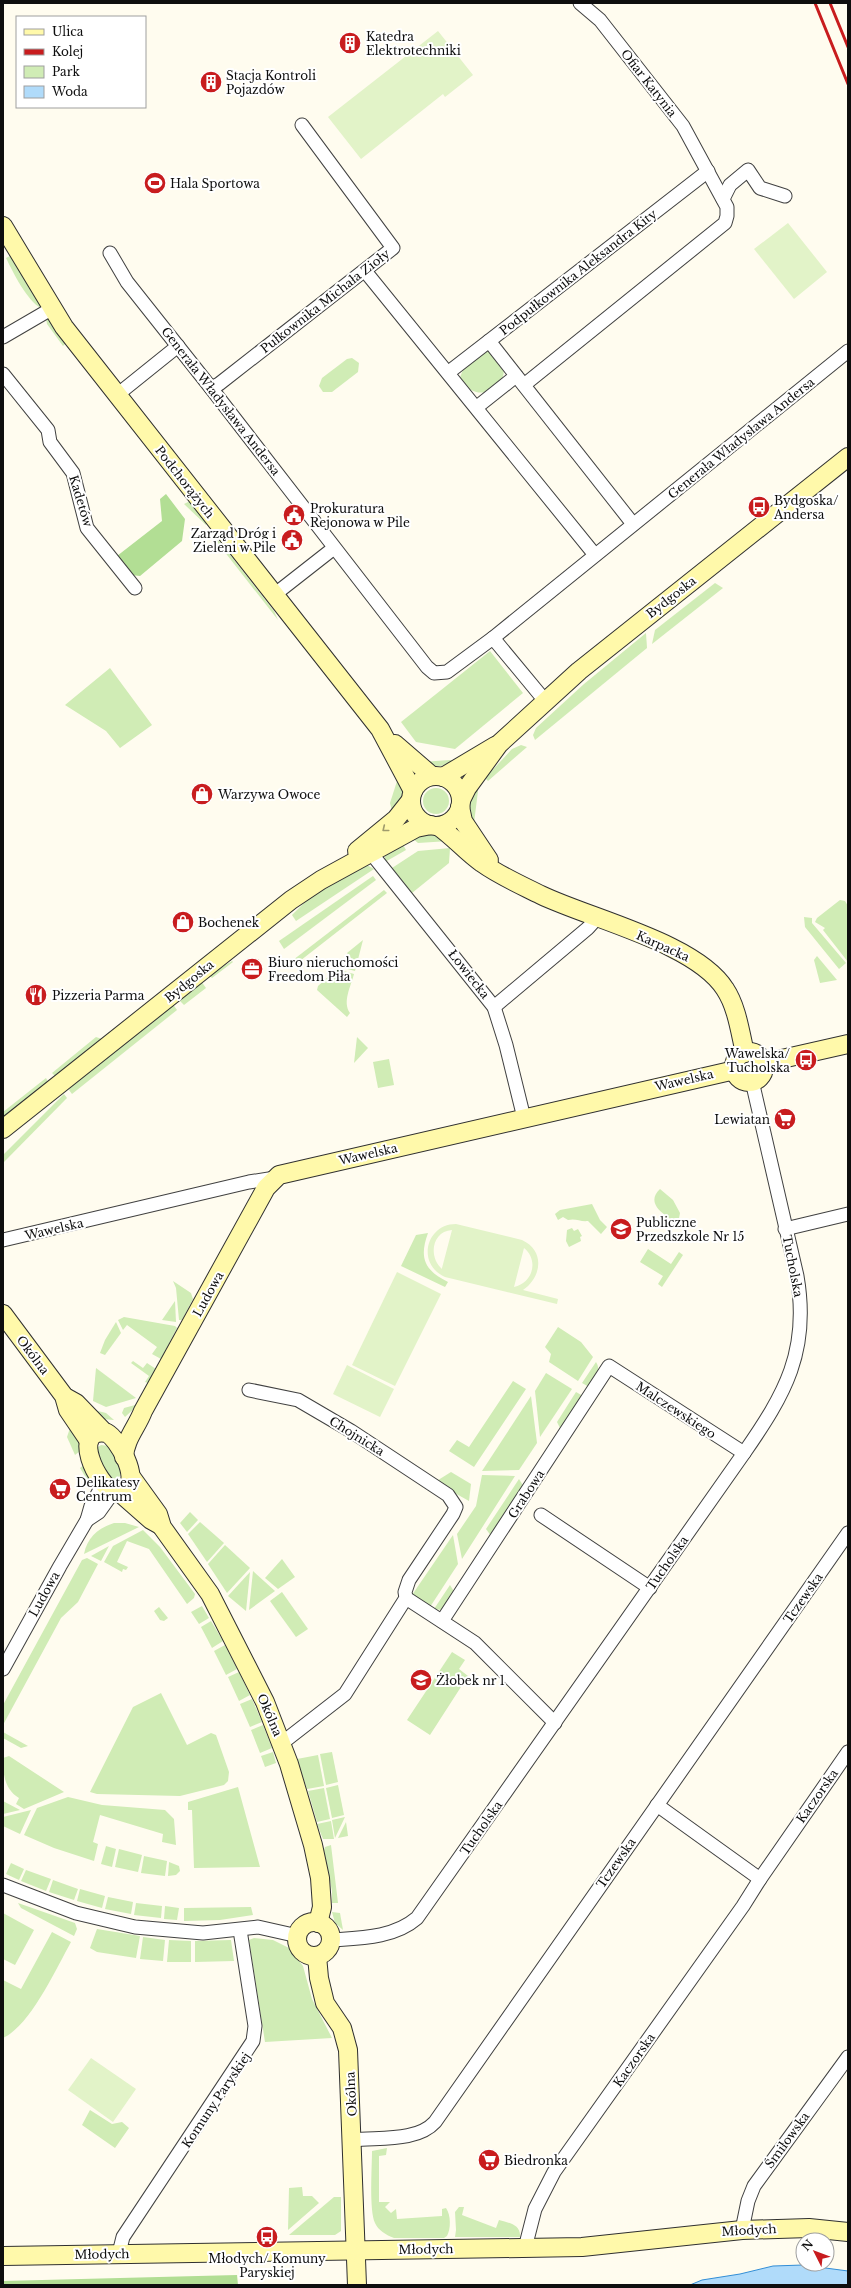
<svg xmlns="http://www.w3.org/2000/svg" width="851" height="2288" font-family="'Libre Baskerville',serif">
  <rect width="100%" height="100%" fill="#fffcef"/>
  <g fill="#d0ecb5">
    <path d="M12,255L43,306L41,308C27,301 13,272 6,258Z"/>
    <polygon points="46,318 49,318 66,343 63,346 47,324"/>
    <path d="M487,351C529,370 481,416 460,378C463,366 474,352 487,351Z"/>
    <polygon points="352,358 359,363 358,372 332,392 323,392 319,386 322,378 347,359"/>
    <polygon points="190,501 207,521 206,525 184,504"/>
    <polygon points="213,537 220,542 274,611 278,620"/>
    <polygon points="715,583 723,588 652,644 655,630"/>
    <polygon points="646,633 647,648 535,740 533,735 536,728 584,684"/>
    <polygon points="490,651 523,693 455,749 416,742 401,722"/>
    <polygon points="110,668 152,725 120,748 106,731 65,705"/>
    <polygon points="521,745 527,747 488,781 485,778 512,749"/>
    <path d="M450,760L454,761C442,767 434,769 421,762Z"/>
    <path d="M398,778C405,793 403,799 392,811L390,803Z"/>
    <path d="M477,787L478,791L474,823C466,810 469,799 477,787Z"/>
    <circle cx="436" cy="801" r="13"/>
    <polygon points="432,834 444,836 449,841 418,843 412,838"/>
    <polygon points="402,843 406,850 385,862 385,854"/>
    <polygon points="450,848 449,863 412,893 392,868 418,851"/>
    <polygon points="367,865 374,869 296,921 292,915 312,895"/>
    <polygon points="373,876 376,880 284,949 279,941"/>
    <polygon points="384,890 387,893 296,964 293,960"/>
    <polygon points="840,900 845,901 848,906 848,962 823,930 825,928 815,922 817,918"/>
    <polygon points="804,917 812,918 812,923 846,963 839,969 805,927"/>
    <polygon points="363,940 355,971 340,967 351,958 347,953"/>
    <polygon points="817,956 837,980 820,983 814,960"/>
    <polygon points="232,961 233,962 212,978 209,975"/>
    <path d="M337,969L354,974C351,986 342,1002 350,1013L347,1017L317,990L318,986Z"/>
    <polygon points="201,981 206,988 184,1005 178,999"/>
    <polygon points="172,1003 177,1010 72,1094 69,1090 71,1086"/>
    <polygon points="96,1037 102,1039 56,1077 52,1073"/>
    <polygon points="357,1037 368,1048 354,1063"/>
    <polygon points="389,1059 394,1085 378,1088 373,1062"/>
    <polygon points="46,1078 48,1082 3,1120 3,1112"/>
    <polygon points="64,1094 67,1098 3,1163 3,1155"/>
    <path d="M660,1189L673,1200L680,1213L678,1224C666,1216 644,1204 660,1189Z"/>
    <path d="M592,1204L600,1220L607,1227L601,1234L588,1221C580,1222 576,1218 568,1220L563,1217L558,1220L555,1214L560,1210Z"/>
    <polygon points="572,1228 574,1231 578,1229 582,1236 580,1237 581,1241 569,1247 566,1241 567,1230"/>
    <path d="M428,1233C419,1258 424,1270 448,1282L445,1287L401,1266L416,1235Z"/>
    <polygon points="648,1249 671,1264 679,1252 683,1255 662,1287 658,1284 663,1276 640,1262"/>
    <polygon points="173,1281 191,1293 193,1299 182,1320 179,1320 176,1288"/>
    <polygon points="175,1301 176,1322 162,1320"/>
    <polygon points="124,1317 175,1326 177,1328 161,1359 152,1354 157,1347 127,1325 123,1330 118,1320"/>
    <polygon points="116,1322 121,1333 105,1355 100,1353 105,1340"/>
    <polygon points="558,1327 581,1342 593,1357 578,1381 549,1362 551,1354 545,1347"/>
    <polygon points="133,1361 143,1368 147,1363 156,1369 148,1383 145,1382 149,1376 131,1363"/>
    <path d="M596,1362C602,1371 594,1379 589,1387L582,1383Z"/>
    <polygon points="96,1368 136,1398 106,1407 93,1401"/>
    <polygon points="546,1373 572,1389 540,1437 535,1391"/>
    <polygon points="513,1381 526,1389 474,1467 449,1451 457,1440 469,1447"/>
    <polygon points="576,1392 583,1396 561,1430 557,1422"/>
    <polygon points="531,1396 537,1443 519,1470 482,1471"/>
    <polygon points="139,1404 125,1417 122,1413 124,1408"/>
    <polygon points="94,1410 106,1413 114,1420 102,1419"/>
    <polygon points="70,1428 81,1438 80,1451 75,1455 67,1437"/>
    <polygon points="101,1445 109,1446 122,1469 120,1476 117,1479 109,1478 96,1454 98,1447"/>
    <polygon points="84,1465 95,1485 94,1491 80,1468"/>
    <polygon points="451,1472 471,1484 469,1501 435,1482"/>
    <polygon points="482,1475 515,1476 462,1559 457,1534 476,1506"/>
    <polygon points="519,1479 524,1487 491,1536 486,1529"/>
    <polygon points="190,1512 198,1520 187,1532 180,1523"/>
    <polygon points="200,1522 224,1543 207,1562 188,1534"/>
    <path d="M114,1523H125L139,1527L84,1554C87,1538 98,1528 114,1523Z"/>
    <polygon points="143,1530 160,1547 195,1594 194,1598 187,1604 149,1549 127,1541 117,1562 128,1567 126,1570 123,1569 122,1572 104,1562 113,1546"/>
    <polygon points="453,1535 458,1564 430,1607 412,1595"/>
    <polygon points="225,1545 250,1568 227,1593 208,1564"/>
    <polygon points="109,1546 101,1561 91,1556"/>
    <polygon points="87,1558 98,1564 78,1602 61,1618 3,1725 3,1705 82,1560"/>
    <polygon points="282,1559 295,1577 278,1589 265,1578"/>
    <polygon points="253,1571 275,1591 249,1610"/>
    <polygon points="250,1572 246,1611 228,1596"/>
    <polygon points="450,1585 455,1593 442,1610 434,1609"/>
    <polygon points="282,1592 308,1629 296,1637 270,1601"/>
    <polygon points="202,1606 209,1618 199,1624 191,1612"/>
    <polygon points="159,1607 168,1618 164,1621 160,1620 154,1611"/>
    <polygon points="211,1621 223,1641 212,1648 201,1627"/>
    <polygon points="225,1645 237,1669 226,1675 214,1651"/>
    <polygon points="452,1652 465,1660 459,1669 468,1676 430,1735 407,1720"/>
    <polygon points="239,1672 250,1695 239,1701 228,1677"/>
    <polygon points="161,1693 187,1745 211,1733 216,1735 229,1772 228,1781 224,1785 180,1796 97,1794 90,1792 133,1707"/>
    <polygon points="252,1699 262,1722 250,1727 240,1704"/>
    <polygon points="263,1725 272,1748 260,1753 251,1730"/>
    <polygon points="3,1732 28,1746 21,1748 3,1738"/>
    <polygon points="273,1752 276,1763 265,1767 261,1756"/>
    <polygon points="332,1752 338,1782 326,1785 320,1754"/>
    <polygon points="318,1755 324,1786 307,1789 297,1759"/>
    <path d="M9,1756L64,1792L24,1809L16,1804L19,1798C4,1789 3,1773 3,1758Z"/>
    <polygon points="338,1785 344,1815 332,1818 326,1788"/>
    <polygon points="238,1787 260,1867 194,1868 192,1810 188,1810 188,1802"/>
    <polygon points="324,1788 330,1819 317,1822 308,1791"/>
    <polygon points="68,1797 102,1805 165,1810 174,1819 176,1845 162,1842 163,1834 100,1815 93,1842 98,1844 94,1861 54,1848 24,1835 37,1808"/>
    <polygon points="3,1801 20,1810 3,1814"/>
    <polygon points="31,1810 20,1834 3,1826 3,1817"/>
    <polygon points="345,1817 335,1838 332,1820"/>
    <polygon points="331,1821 334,1839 323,1839 317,1824"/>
    <polygon points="346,1822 348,1836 338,1838"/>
    <polygon points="331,1845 338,1903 332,1903 332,1891 324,1850 325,1847"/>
    <polygon points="106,1846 116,1849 112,1867 101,1864"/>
    <polygon points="119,1849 142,1855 138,1872 115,1867"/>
    <polygon points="144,1856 167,1861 165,1876 141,1873"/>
    <polygon points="169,1862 179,1866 180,1871 176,1875 168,1876"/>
    <polygon points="11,1863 24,1869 19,1880 6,1874"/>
    <polygon points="26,1870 51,1879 46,1891 21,1881"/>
    <polygon points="53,1880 78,1889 74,1900 49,1892"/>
    <polygon points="80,1889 105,1896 102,1908 77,1901"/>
    <polygon points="108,1897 133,1902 131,1914 105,1909"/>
    <polygon points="18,1903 75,1923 77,1929 74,1936 21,1908"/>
    <polygon points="136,1903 162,1906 161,1918 134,1915"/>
    <polygon points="165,1906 179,1908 177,1920 164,1919"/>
    <polygon points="251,1907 253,1915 220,1920 184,1921 184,1908"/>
    <polygon points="332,1912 340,1913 343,1930 335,1923"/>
    <polygon points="3,1913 34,1930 15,1965 3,1959"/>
    <polygon points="97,1929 140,1936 136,1958 97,1952 90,1948"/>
    <path d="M52,1932L71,1942C56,1969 30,2026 3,2038V1980L21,1989Z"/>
    <polygon points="143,1937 165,1940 163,1961 140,1959"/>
    <polygon points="254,1938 273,1940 289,1948 303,1966 312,1999 332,2038 265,2042 249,1940"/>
    <polygon points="169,1940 191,1941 191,1962 167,1962"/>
    <polygon points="231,1940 234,1961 195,1962 195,1941"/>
    <polygon points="90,2110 112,2124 122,2122 129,2128 115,2148 82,2125"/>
    <path d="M387,2148L386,2155L379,2156V2202H390L385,2207L391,2213L396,2209L397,2219L442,2216V2209L446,2208C451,2215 451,2229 447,2236L444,2238H394C386,2235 378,2230 375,2223C369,2210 372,2167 372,2151Z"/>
    <polygon points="302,2187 303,2196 312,2196 319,2203 288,2230 289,2188"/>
    <polygon points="334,2197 341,2197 341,2231 335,2235 289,2235"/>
    <path d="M459,2207H464L462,2215L496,2228L499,2220C509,2223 521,2224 520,2237H455L456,2230L455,2212Z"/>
  </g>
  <g fill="#b2de94">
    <polygon points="166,494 185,519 182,541 140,576 131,575 117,556 162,521 160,499"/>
    <polygon points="237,2275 238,2285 3,2285 3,2281"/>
  </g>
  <g fill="#e2f3c8" fill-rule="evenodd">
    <polygon points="438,31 473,75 445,97 443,94 361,159 328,117"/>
    <polygon points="788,223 827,272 794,299 754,249"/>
    <path d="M456,1224L522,1240C546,1251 541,1278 523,1290L558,1299L557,1304L445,1277C416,1264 426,1224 456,1224ZM452,1230L442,1268V1269C428,1257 432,1231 452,1230ZM524,1248C539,1260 533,1283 514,1287Z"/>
    <polygon points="397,1272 441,1294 395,1386 352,1365"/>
    <polygon points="347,1365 394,1389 380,1417 333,1394"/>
    <polygon points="91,2058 136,2089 113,2122 68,2090"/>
  </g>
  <polygon fill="#b0dbfa" stroke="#328ed6" points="803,2265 848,2271 848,2285 690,2285 702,2280 740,2274 773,2266"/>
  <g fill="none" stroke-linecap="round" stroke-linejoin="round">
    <g stroke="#414141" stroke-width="15">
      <g id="street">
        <polyline points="723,199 730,185 748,170 760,188 785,196"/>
        <polyline points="110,253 127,282 211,388 427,667 434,673 447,672 493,638 546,702"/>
        <polyline points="365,271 595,555"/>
        <polyline points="3,337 51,309"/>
        <polyline points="489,341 633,524"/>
        <polyline points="449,372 708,171"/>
        <polyline points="3,374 48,430 50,442 73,473 87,528 135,588"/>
        <polyline points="524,385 725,223 727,216 727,207 683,126 600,20 580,3"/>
        <polyline points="211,388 219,384 393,248 302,125"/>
        <polyline points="117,395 178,346"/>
        <polyline points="477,407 516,376"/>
        <polyline points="274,595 334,548"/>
        <polyline points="493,638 848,351"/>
        <polyline points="371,853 494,1007 506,1045 524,1118"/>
        <polyline points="494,1007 588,928 597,918"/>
        <polyline points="785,1229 848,1214"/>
        <polyline points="3,1240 249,1182 275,1178"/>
        <polyline points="249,1390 298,1400 351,1431 448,1495 456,1507 453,1514 409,1580 405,1592 406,1598 345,1694 282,1743"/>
        <polyline points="541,1515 650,1588"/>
        <polyline points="87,1520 99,1512 114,1491"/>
        <polyline points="406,1598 475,1643 555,1723"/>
        <polyline points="442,1621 609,1366 744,1453"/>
        <polyline points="3,1669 60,1566 87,1520 91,1506 104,1482"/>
        <polyline points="657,1805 760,1879"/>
        <polyline points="3,1885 76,1913 135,1927 203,1933 258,1927 298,1936"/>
        <path d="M331,1940C360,1938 394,1938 417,1918L744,1453C785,1394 810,1351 797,1276L752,1081"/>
        <path d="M353,2140C379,2137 417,2142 435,2122L848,1533"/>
        <polyline points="742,2230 748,2201 754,2186 848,2057"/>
        <polyline points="525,2248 535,2209 554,2172 743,1906 760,1879 848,1752"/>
        <polyline points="119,2253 123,2237 253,2041 255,2026 240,1930"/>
      </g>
    </g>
    <g stroke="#303030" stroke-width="20">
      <g id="secondary">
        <polyline points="3,226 64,327 380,729 413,791"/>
        <polyline points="395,744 432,776"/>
        <circle cx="436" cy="801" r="25"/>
        <polyline points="443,777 495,746"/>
        <polyline points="461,800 467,788 499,744 579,671 848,457"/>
        <polyline points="460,807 463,821 489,860"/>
        <path d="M438,826C454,837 466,852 482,863C500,876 521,885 541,895C591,919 696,943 725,989C737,1007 740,1032 745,1053"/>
        <polyline points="357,851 396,819 411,800"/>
        <circle cx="749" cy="1067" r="15"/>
        <polyline points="764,1063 848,1044"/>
        <polyline points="3,1129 291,900 321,880 416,828 431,825"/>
        <polyline points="3,1314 64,1396 68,1410 89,1441"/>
        <polyline points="67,1398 76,1403 104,1432"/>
        <path d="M107,1433C118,1439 140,1478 126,1488C123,1491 119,1492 114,1491C98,1487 69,1427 107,1433Z"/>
        <path d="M124,1457C125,1439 137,1427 143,1411L266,1188L279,1175L735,1070"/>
        <polyline points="132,1478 158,1514 162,1527 210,1594 265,1702 289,1764 313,1845 320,1878 322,1907 318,1923"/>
        <polyline points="118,1491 151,1520 160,1525"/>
        <circle cx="314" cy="1939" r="17"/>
        <polyline points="317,1956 319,1978 325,2003 342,2028 348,2050 357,2285"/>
        <polyline points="3,2256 582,2247 742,2230 809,2228 848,2232"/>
      </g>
    </g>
    <use href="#street" stroke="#fff" stroke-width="13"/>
    <use href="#secondary" stroke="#fff9aa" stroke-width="18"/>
    <g stroke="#c81c1e" stroke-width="3">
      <polyline points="815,3 848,84"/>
      <polyline points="830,3 848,47"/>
    </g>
  </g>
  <defs><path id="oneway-chevron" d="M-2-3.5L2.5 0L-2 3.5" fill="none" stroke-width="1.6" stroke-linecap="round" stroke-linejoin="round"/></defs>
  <use stroke="#9f9b6c" href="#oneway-chevron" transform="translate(385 829) rotate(141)"/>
  <defs>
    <g id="building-disc" transform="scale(1.15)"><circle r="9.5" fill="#c81c1e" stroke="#fff"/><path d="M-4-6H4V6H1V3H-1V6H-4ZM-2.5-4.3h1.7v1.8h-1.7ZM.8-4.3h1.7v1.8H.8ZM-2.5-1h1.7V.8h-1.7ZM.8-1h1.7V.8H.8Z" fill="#fff"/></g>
    <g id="stadium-disc" transform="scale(1.15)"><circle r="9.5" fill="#c81c1e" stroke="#fff"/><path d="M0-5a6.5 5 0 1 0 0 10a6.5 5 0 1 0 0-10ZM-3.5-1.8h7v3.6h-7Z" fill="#fff"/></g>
    <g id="bus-disc" transform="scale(1.15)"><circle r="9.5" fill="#c81c1e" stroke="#fff"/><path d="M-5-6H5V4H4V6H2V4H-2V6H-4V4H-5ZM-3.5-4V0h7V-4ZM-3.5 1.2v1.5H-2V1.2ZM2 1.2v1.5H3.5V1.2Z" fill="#fff"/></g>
    <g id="civic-disc" transform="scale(1.15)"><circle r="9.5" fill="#c81c1e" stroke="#fff"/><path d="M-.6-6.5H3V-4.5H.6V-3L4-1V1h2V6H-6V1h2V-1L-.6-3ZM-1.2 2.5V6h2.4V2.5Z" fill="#fff"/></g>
    <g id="shop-disc" transform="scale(1.15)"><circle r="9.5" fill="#c81c1e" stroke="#fff"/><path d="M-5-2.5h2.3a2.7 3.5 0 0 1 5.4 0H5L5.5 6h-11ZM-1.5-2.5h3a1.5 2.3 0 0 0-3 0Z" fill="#fff"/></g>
    <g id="office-disc" transform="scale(1.15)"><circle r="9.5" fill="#c81c1e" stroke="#fff"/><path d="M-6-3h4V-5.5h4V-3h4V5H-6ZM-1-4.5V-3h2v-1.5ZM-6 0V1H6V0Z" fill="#fff"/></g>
    <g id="restaurant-disc" transform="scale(1.15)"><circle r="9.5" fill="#c81c1e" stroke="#fff"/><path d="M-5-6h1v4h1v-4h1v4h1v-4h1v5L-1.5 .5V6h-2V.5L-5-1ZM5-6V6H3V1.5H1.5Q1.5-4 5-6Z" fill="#fff"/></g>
    <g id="supermarket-disc" transform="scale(1.15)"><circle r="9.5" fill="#c81c1e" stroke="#fff"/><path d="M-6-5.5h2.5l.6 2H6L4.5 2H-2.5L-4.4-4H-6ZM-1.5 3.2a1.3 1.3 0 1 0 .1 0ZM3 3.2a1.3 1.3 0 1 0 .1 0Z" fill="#fff"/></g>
    <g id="school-disc" transform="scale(1.15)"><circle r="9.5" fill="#c81c1e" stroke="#fff"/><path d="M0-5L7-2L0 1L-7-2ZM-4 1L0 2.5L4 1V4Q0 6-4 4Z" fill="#fff"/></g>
  </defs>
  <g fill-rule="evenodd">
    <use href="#building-disc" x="350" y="43"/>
    <use href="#building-disc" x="211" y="82"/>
    <use href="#stadium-disc" x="155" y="183"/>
    <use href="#bus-disc" x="759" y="507"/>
    <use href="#civic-disc" x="294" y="515"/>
    <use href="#civic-disc" x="292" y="540"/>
    <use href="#shop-disc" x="202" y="794"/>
    <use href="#shop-disc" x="183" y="922"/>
    <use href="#office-disc" x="252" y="969"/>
    <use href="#restaurant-disc" x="36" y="995"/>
    <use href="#bus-disc" x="806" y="1060"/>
    <use href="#supermarket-disc" x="785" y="1119"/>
    <use href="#school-disc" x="621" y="1229"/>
    <use href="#supermarket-disc" x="60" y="1489"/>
    <use href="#school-disc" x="421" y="1680"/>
    <use href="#supermarket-disc" x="489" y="2160"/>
    <use href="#bus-disc" x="267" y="2237"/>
  </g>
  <g text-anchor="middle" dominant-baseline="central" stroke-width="4" stroke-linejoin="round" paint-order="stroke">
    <g font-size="12" fill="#0e0e0e" stroke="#fff" text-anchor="start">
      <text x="366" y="36">Katedra<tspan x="366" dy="14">Elektrotechniki</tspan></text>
      <text x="226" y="75">Stacja Kontroli<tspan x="226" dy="14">Pojazdów</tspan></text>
      <text x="170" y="183">Hala Sportowa</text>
      <text x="774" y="500">Bydgoska/<tspan x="774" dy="14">Andersa</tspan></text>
      <text x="310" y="508">Prokuratura<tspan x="310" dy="14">Rejonowa w Pile</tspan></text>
      <text x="276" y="533" text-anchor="end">Zarząd Dróg i<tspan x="276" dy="14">Zieleni w Pile</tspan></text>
      <text x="218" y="794">Warzywa Owoce</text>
      <text x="198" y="922">Bochenek</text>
      <text x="268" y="962">Biuro nieruchomości<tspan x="268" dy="14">Freedom Piła</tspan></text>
      <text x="52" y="995">Pizzeria Parma</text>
      <text x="790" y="1053" text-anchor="end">Wawelska/<tspan x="790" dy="14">Tucholska</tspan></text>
      <text x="770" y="1119" text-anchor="end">Lewiatan</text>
      <text x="636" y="1222">Publiczne<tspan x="636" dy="14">Przedszkole Nr 15</tspan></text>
      <text x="76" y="1482">Delikatesy<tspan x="76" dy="14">Centrum</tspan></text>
      <text x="436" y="1680">Żłobek nr 1</text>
      <text x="504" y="2160">Biedronka</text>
      <text x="267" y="2258" text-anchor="middle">Młodych/ Komuny<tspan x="267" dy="14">Paryskiej</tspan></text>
    </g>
    <g font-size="12" fill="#0e0e0e" stroke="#fff">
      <text transform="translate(649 83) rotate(52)">Ofiar Katynia</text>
      <text transform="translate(578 272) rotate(-38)">Podpułkownika Aleksandra Kity</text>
      <text transform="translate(325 301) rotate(-38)">Pułkownika Michała Zioły</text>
      <text transform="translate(221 401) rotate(52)">Generała Władysława Andersa</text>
      <text transform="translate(741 438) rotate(-39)">Generała Władysława Andersa</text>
      <text transform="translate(185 482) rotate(52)">Podchorążych</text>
      <text transform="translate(81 501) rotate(73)">Kadetów</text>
      <text transform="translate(671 597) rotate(-38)">Bydgoska</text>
      <text transform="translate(663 946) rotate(24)">Karpacka</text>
      <text transform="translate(469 974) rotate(52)">Łowiecka</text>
      <text transform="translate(189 981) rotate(-39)">Bydgoska</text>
      <text transform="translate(684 1080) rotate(-13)">Wawelska</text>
      <text transform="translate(368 1154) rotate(-13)">Wawelska</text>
      <text transform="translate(54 1229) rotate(-13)">Wawelska</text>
      <text transform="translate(793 1266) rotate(79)">Tucholska</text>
      <text transform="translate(208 1294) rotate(-61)">Ludowa</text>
      <text transform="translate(33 1355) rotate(53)">Okólna</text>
      <text transform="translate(676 1410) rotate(33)">Malczewskiego</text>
      <text transform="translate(357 1436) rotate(32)">Chojnicka</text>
      <text transform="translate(526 1494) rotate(-57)">Grabowa</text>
      <text transform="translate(667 1563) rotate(-55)">Tucholska</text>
      <text transform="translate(44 1594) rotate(-61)">Ludowa</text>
      <text transform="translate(803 1598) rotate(-55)">Tczewska</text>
      <text transform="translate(270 1715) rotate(67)">Okólna</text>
      <text transform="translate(817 1796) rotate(-55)">Kaczorska</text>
      <text transform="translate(481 1828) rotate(-55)">Tucholska</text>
      <text transform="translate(616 1863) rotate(-55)">Tczewska</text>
      <text transform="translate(634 2060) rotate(-55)">Kaczorska</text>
      <text transform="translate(351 2094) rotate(-93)">Okólna</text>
      <text transform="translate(216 2100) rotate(-56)">Komuny Paryskiej</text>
      <text transform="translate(787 2140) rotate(-54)">Śmiłowska</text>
      <text transform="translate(749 2230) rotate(-3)">Młodych</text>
      <text transform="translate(426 2249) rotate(-1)">Młodych</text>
      <text transform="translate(102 2254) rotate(-1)">Młodych</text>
    </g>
  </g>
  <rect width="851" height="2288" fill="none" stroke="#0e0e0e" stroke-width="8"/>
  <rect x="16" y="16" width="130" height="92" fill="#ffffff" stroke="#9f9f9f"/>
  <rect x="24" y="29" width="20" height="6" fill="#fff9aa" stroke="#9f9f9f"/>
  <text x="52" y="36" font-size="12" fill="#0e0e0e">Ulica</text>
  <rect x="24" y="49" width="20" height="6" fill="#c81c1e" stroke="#9f9f9f"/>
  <text x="52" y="56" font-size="12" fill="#0e0e0e">Kolej</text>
  <rect x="24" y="66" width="20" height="12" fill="#d0ecb5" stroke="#9f9f9f"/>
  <text x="52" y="76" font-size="12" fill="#0e0e0e">Park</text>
  <rect x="24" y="86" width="20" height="12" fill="#b0dbfa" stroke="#9f9f9f"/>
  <text x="52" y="96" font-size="12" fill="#0e0e0e">Woda</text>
  <g transform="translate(815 2252) rotate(312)"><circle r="19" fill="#ffffff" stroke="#9f9f9f"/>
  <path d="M0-3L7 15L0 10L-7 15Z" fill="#c81c1e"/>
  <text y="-6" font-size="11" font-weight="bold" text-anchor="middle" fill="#0e0e0e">N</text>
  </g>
</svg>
